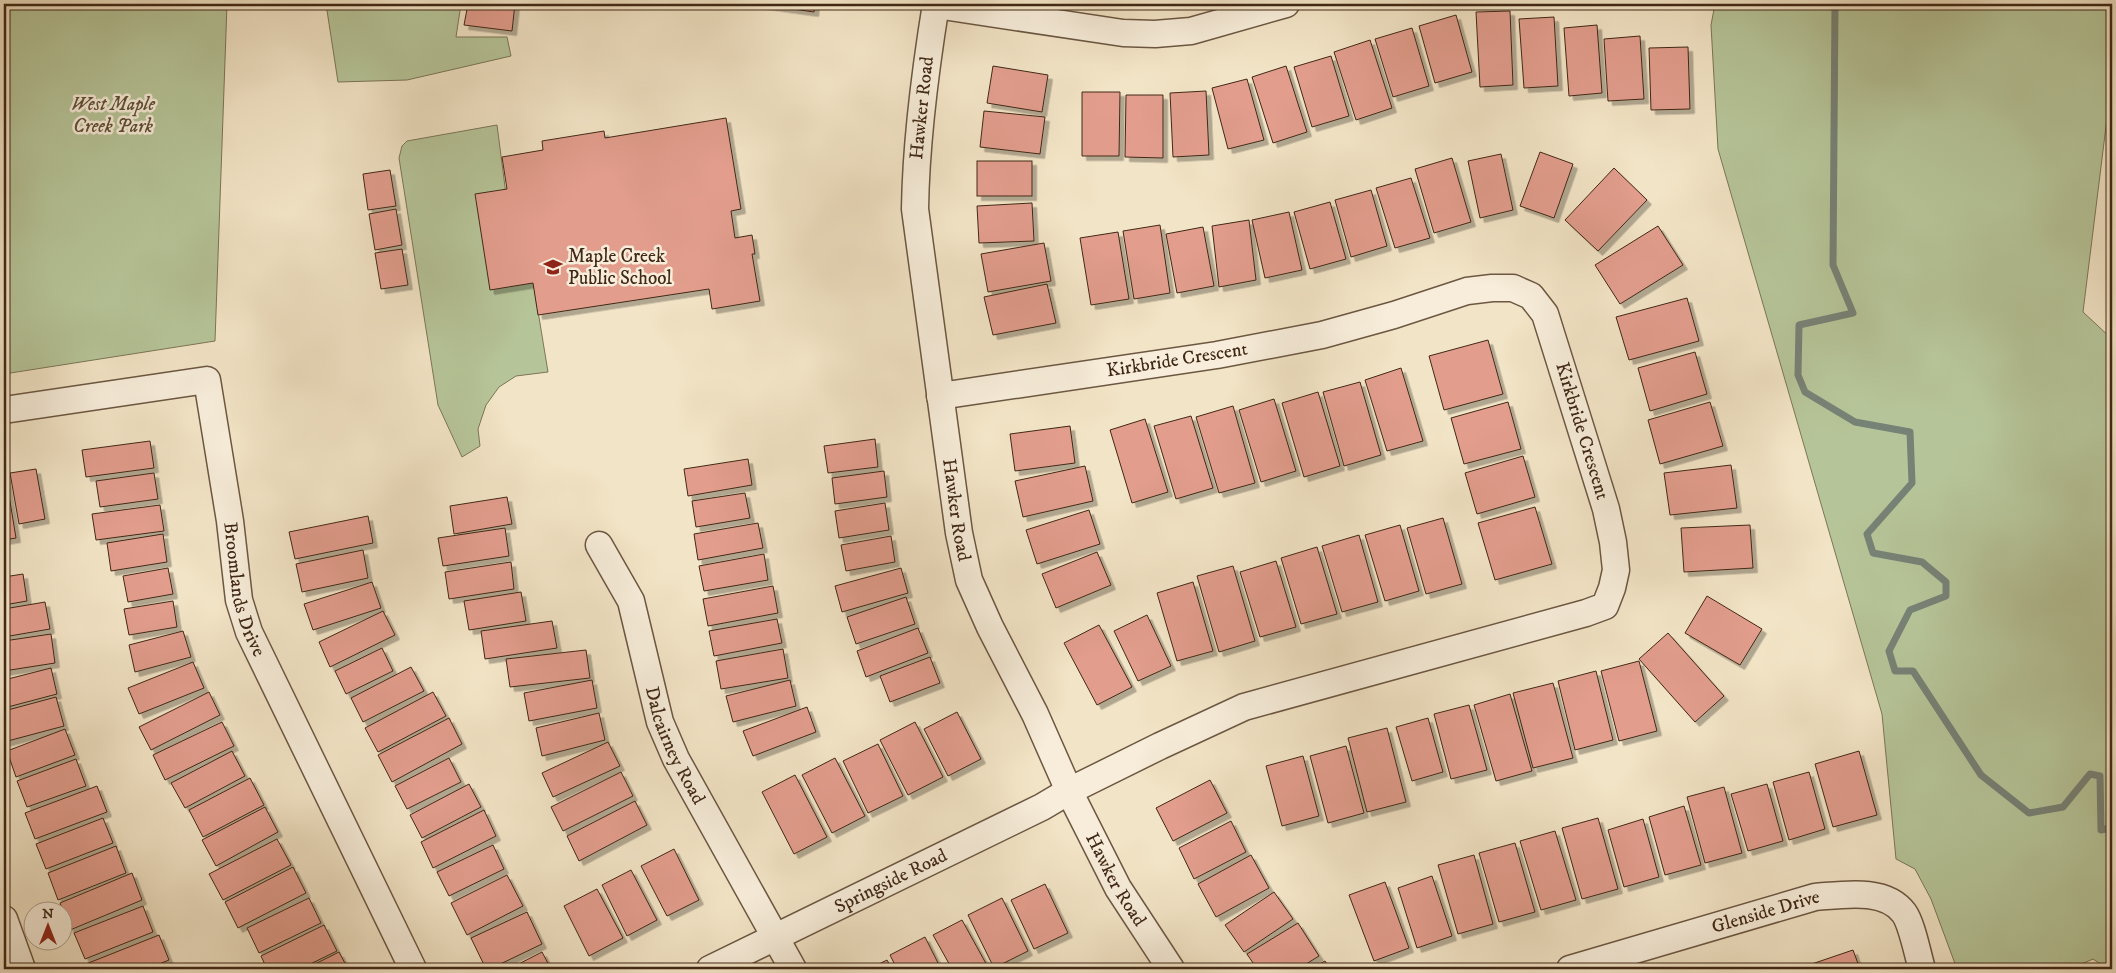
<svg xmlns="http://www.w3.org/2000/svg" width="2116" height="973" font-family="'IM FELL DW Pica',serif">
  <defs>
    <filter id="shadow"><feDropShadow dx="4.5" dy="4.5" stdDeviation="0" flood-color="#0004"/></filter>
  </defs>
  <rect width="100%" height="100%" fill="#f2e4c6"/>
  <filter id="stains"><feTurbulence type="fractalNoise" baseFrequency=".004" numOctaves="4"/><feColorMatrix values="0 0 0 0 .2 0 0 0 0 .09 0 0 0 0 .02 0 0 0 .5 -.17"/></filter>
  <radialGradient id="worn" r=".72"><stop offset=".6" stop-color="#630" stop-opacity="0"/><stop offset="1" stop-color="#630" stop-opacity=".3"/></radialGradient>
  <g fill="#b6c599" stroke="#7b7658">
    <polygon points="4,4 227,4 215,341 4,374"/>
    <polygon points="326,4 461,4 456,37 507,37 511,56 407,80 338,82"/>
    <polygon points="1715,4 2112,4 2112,78 2083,312 2112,339 2112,969 2108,969 2093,959 2070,969 1957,969 1931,899 1915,869 1896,859 1882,714 1718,149 1711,25"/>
    <polygon points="497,125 508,210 521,208 548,372 516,376 499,387 486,405 478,429 480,446 462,457 438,405 399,158 402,146 407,141"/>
  </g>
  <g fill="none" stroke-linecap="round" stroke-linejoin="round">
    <polyline stroke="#778276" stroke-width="7" points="1835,4 1833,265 1853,313 1799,325 1798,375 1805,392 1855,422 1910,432 1912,483 1867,534 1873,553 1922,562 1946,582 1946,596 1910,610 1889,651 1895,671 1913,671 1981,775 2029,813 2063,807 2090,774 2100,776 2101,830 2112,828"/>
  </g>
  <g fill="#e29d8d" stroke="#402816" filter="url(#shadow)">
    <polygon points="468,4 515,4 512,31 464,25"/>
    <polygon points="757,4 815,4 814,12"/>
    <polygon points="1510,11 1513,85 1480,87 1476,12"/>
    <polygon points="1456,15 1472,72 1435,83 1419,26"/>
    <polygon points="1554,17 1558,86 1524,88 1519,19"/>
    <polygon points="1597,25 1602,93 1569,96 1564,28"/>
    <polygon points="1412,28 1429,86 1393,97 1375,39"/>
    <polygon points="1640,36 1644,99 1608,101 1604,39"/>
    <polygon points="1370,40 1392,108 1356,120 1334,52"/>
    <polygon points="1688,47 1690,109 1651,110 1649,48"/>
    <polygon points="1331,56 1349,116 1312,127 1294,67"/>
    <polygon points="993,66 1048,75 1042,112 987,103"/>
    <polygon points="1286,66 1307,132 1273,143 1252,77"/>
    <polygon points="1247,79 1264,140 1228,149 1212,88"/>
    <polygon points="1206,91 1209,155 1173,157 1170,93"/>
    <polygon points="1082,92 1120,92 1119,156 1082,156"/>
    <polygon points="1126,95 1163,95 1163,158 1125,157"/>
    <polygon points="984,111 1045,117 1040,154 980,147"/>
    <polygon points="726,118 741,209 731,211 735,238 752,235 755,254 752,254 760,301 712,309 709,289 538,315 533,283 490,290 475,194 507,189 502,157 543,150 542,141 604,131 605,138"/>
    <polygon points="1540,152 1573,164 1554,218 1520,206"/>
    <polygon points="1501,154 1513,210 1480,218 1468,161"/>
    <polygon points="1452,158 1471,222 1434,233 1415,169"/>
    <rect x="977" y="161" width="55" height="35"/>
    <polygon points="1614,168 1647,200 1598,251 1565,220"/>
    <polygon points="390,170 396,206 368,210 363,174"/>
    <polygon points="1411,178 1430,238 1395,248 1376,188"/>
    <polygon points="1371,190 1387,246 1351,257 1335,200"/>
    <polygon points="1330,202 1346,259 1310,269 1294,212"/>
    <polygon points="1032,203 1034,241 979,243 977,206"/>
    <polygon points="396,209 402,245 375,250 369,214"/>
    <polygon points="1289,212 1302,270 1265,278 1252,220"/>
    <polygon points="1249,220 1256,280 1219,287 1212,226"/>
    <polygon points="1160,225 1170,293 1134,299 1123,231"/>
    <polygon points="1658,226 1683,265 1620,304 1595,265"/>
    <polygon points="1203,227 1214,286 1177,293 1166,234"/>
    <polygon points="1118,232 1129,299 1091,305 1080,238"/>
    <polygon points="1044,243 1051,281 988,292 981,254"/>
    <polygon points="402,249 408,285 381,289 375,253"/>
    <polygon points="1047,284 1056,323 993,335 984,297"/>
    <polygon points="1687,298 1699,341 1629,360 1616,317"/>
    <polygon points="1488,340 1503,394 1444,410 1429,356"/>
    <polygon points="1695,352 1707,394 1650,411 1638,368"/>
    <polygon points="1401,368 1423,441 1387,451 1365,380"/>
    <polygon points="1360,382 1381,455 1344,466 1323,392"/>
    <polygon points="1318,392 1340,466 1304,477 1282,403"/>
    <polygon points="1274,399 1296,471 1261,482 1239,410"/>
    <polygon points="1508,402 1521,449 1464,464 1451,418"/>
    <polygon points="1710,402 1723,446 1660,464 1648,420"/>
    <polygon points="1233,406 1255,483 1219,493 1196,417"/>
    <polygon points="1191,416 1213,488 1176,499 1154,426"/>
    <polygon points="1145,419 1168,492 1132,503 1110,430"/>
    <polygon points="1070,426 1075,463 1015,471 1010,434"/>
    <polygon points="875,439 878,467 828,473 824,446"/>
    <polygon points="150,441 154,468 86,477 82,450"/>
    <polygon points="1523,456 1535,497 1477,514 1465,473"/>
    <polygon points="748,459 752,485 688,496 684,469"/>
    <polygon points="1731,465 1737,508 1670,515 1664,473"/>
    <polygon points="1085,466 1093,501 1023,517 1015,481"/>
    <polygon points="36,469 45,519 19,524 10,473"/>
    <polygon points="5,471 16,538 4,540 4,472"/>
    <polygon points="884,471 887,497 835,504 832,478"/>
    <polygon points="154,473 158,499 100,507 96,481"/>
    <polygon points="745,493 750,518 696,527 692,501"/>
    <polygon points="507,497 512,524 454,534 450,506"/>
    <polygon points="885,503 889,530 839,538 835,511"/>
    <polygon points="160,505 164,531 96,540 92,514"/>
    <polygon points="1535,507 1552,564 1495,580 1478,523"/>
    <polygon points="1089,510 1100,544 1037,564 1026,530"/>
    <polygon points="368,516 373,543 295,559 289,532"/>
    <polygon points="1443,518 1462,584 1426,594 1407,528"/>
    <polygon points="758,523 763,548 698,560 694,534"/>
    <polygon points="1400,525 1419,591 1385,601 1365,535"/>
    <polygon points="1750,525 1753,568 1684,572 1681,528"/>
    <polygon points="505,528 509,556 443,566 438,538"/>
    <polygon points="163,534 167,562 111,571 107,543"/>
    <polygon points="1359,535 1378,602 1342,612 1322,546"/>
    <polygon points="891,536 895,562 846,571 841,545"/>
    <polygon points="1317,547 1337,614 1301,624 1281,558"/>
    <polygon points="363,550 368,578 302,592 296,564"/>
    <polygon points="1097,552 1111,585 1056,608 1042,574"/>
    <polygon points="764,554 768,580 704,591 699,566"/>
    <polygon points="1276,561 1296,627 1260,637 1240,572"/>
    <polygon points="511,562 514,589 449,599 445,572"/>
    <polygon points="1233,566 1255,641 1219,652 1197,576"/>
    <polygon points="168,568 173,594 128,602 123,576"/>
    <polygon points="901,568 908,593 842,612 835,586"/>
    <polygon points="23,574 27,601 4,605 4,577"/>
    <polygon points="372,582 381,608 313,630 304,604"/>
    <polygon points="1193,582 1213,651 1177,661 1157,593"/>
    <polygon points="773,586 778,613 708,626 703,599"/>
    <polygon points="521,592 526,621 469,630 464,601"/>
    <polygon points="1707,596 1762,629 1740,665 1685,633"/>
    <polygon points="906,597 915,624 856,644 847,617"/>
    <polygon points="173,601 177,627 129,635 124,609"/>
    <polygon points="45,602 50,629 4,637 4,609"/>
    <polygon points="383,611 395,635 330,667 319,642"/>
    <polygon points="1147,615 1171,666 1138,681 1114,631"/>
    <polygon points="777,619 782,643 714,656 709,631"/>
    <polygon points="552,621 557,648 485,659 481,631"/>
    <polygon points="1099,625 1132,687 1097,705 1064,643"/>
    <polygon points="918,628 928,653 866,677 857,651"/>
    <polygon points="183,631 191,657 135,672 129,645"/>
    <polygon points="1668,633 1724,696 1695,722 1639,659"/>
    <polygon points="51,634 55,663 4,671 4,641"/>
    <polygon points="382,648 393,671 346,694 335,671"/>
    <polygon points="783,649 788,678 721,689 716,661"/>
    <polygon points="586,650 590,678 510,687 506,659"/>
    <polygon points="930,657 940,683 890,702 880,676"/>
    <polygon points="1639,661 1657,731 1619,741 1601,671"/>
    <polygon points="193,662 204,688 139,714 128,688"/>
    <polygon points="411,667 424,691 363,722 351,698"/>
    <polygon points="51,668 57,694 4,708 4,680"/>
    <polygon points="1596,671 1613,740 1575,750 1558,681"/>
    <polygon points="592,680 597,708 529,721 524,693"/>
    <polygon points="790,680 796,706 733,722 726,696"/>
    <polygon points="1553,683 1573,758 1533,768 1513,693"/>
    <polygon points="209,692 220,715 151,750 139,727"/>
    <polygon points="433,692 446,716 378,752 365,728"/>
    <polygon points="1510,694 1532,771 1496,781 1474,705"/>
    <polygon points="56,697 64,726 4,742 4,711"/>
    <polygon points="1469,705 1487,770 1451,779 1434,714"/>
    <polygon points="807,707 816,732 753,756 743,731"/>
    <polygon points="957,712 981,759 948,776 924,729"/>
    <polygon points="599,713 605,740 542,756 536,728"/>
    <polygon points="449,718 462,744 392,782 378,755"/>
    <polygon points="1428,718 1443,772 1412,781 1396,727"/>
    <polygon points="222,722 234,746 165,780 153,755"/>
    <polygon points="915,722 943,777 908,795 880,740"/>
    <polygon points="1387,728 1406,802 1367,812 1348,738"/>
    <polygon points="65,729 75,755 16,777 7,751"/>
    <polygon points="608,742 620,766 553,797 542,773"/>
    <polygon points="878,744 903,796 868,813 843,761"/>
    <polygon points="1346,746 1364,813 1328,823 1310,756"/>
    <polygon points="232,751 245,776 185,808 171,783"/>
    <polygon points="1859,751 1877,815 1833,827 1815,764"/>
    <polygon points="1303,756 1319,816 1282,826 1266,766"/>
    <polygon points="449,758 461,782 407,809 395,786"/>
    <polygon points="835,758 865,816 832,833 802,775"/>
    <polygon points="76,759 86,786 27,807 17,781"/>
    <polygon points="621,772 633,796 563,831 551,807"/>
    <polygon points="1809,772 1825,829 1789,840 1773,782"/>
    <polygon points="795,775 827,837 794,854 762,792"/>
    <polygon points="250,778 264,805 203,837 189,810"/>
    <polygon points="1210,780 1227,813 1173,841 1156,808"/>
    <polygon points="469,784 481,807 422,838 410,815"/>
    <polygon points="1767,784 1783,841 1748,851 1731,794"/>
    <polygon points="97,786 107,812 35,839 25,813"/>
    <polygon points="1724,787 1742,853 1705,863 1687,797"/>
    <polygon points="635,801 647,825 579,861 567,836"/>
    <polygon points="1684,806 1701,865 1665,875 1649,817"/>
    <polygon points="265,807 278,832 216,866 202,840"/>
    <polygon points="484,810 496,836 433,868 421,842"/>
    <polygon points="103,818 113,843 46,869 36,844"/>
    <polygon points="1598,818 1618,889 1582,899 1562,828"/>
    <polygon points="1643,819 1659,877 1624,887 1608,830"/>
    <polygon points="1231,821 1246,852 1194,879 1179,848"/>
    <polygon points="1555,831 1576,900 1541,910 1520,841"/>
    <polygon points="277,839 291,865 223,900 209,874"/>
    <polygon points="1515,843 1535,912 1499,922 1479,853"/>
    <polygon points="493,845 504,869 449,896 437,872"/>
    <polygon points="116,846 126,873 58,900 48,873"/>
    <polygon points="674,849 699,900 667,916 641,866"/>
    <polygon points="1251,855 1269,888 1216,917 1198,884"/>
    <polygon points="1474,855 1493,924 1458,934 1438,865"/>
    <polygon points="293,867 306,893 238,928 225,902"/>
    <polygon points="631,870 657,920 627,936 602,885"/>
    <polygon points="132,873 142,900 70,930 60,903"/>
    <polygon points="507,875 523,906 467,935 451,903"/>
    <polygon points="1432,876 1452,936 1417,948 1398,888"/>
    <polygon points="1385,882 1409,948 1374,961 1349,895"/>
    <polygon points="1045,884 1068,933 1034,949 1011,900"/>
    <polygon points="597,889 623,938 589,956 564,906"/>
    <polygon points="1274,892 1293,919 1244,952 1225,925"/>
    <polygon points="309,898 321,923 259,953 247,928"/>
    <polygon points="1002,898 1028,951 994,968 968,915"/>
    <polygon points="143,906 153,932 85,959 74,933"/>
    <polygon points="527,912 542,944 490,969 486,969 471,938"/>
    <polygon points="962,920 989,969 952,969 933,935"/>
    <polygon points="1298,923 1319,956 1298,969 1257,969 1247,954"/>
    <polygon points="324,925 337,951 300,969 267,969 261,956"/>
    <polygon points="159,935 169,960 147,969 88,969 86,964"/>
    <polygon points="925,937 941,969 897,969 890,955"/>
    <polygon points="1853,950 1860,969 1797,969"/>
    <polygon points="339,952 348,969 305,969"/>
    <polygon points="542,952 551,969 509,969"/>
    <polygon points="887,960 892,969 869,969"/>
    <polygon points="1325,961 1330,969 1310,969"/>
    <polygon points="1090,964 1093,969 1078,969"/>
  </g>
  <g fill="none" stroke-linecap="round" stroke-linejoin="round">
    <g stroke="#6c5742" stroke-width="29">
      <g id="minor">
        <path id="s1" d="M936,4C925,72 916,140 915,209L959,533L969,580L990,627L1035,714L1069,791L1118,888L1171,969"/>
        <polyline points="936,5 1123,33 1155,34 1191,31 1286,4"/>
        <path id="s2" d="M4,410L207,380L230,521L239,600L249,632L413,969"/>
        <path id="s3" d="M599,545L631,601L660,722L676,759L793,969"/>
        <polyline points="4,919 22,969"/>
        <path id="s4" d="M710,969L1042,807L1069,791L1160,746L1244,707L1586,613L1605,606L1612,588L1616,570L1613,542L1606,509L1545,314L1531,296L1513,288H1492L1467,291L1394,315L1322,335L1217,355L940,396"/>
        <path id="s5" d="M1570,969L1815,897C1842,895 1885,887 1904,913C1912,924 1918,956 1922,969"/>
      </g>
    </g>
    <use href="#minor" stroke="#f7edda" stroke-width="26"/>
  </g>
  <defs>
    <g id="school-bare" transform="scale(1.5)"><path d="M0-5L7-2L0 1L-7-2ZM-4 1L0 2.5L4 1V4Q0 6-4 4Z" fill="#8f2418" stroke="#f7edda" stroke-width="2.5" paint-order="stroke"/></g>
  </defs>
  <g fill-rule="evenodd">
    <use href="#school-bare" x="553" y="267"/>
  </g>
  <g text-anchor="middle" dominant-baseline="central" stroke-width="5" stroke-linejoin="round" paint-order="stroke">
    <g font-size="19" font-style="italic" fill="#5e4f37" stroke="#f7edda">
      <text x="113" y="104">West Maple<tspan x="113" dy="22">Creek Park</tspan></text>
    </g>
    <g font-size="19" fill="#402816" stroke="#f7edda">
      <text transform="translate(922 108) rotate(-84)">Hawker Road</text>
      <text transform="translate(1177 360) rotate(-9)">Kirkbride Crescent</text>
      <text transform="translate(1582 431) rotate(73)">Kirkbride Crescent</text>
      <text stroke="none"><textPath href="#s1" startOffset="510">Hawker Road</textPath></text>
      <text stroke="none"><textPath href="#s2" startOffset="418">Broomlands Drive</textPath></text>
      <text stroke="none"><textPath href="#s3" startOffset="216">Dalcairney Road</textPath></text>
      <text stroke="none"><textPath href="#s1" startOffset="915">Hawker Road</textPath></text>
      <text stroke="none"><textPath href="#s4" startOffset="201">Springside Road</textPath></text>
      <text stroke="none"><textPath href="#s5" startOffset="204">Glenside Drive</textPath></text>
    </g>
    <g font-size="19" fill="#402816" stroke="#f7edda" text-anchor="start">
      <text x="568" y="256">Maple Creek<tspan x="568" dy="22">Public School</tspan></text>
    </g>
  </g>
  <rect width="2116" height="973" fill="none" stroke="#f2e4c6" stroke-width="20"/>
  <rect x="5" y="5" width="2106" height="963" fill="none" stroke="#402816" stroke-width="2.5"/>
  <rect x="10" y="10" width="2096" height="953" fill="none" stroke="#402816"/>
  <g transform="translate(48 926)"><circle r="24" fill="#f7edda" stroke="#ae9e8c"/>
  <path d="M0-4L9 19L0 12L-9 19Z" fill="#8f2418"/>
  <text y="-8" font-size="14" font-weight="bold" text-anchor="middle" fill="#402816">N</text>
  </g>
  <rect width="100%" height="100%" filter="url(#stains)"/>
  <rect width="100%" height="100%" fill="url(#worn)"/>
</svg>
